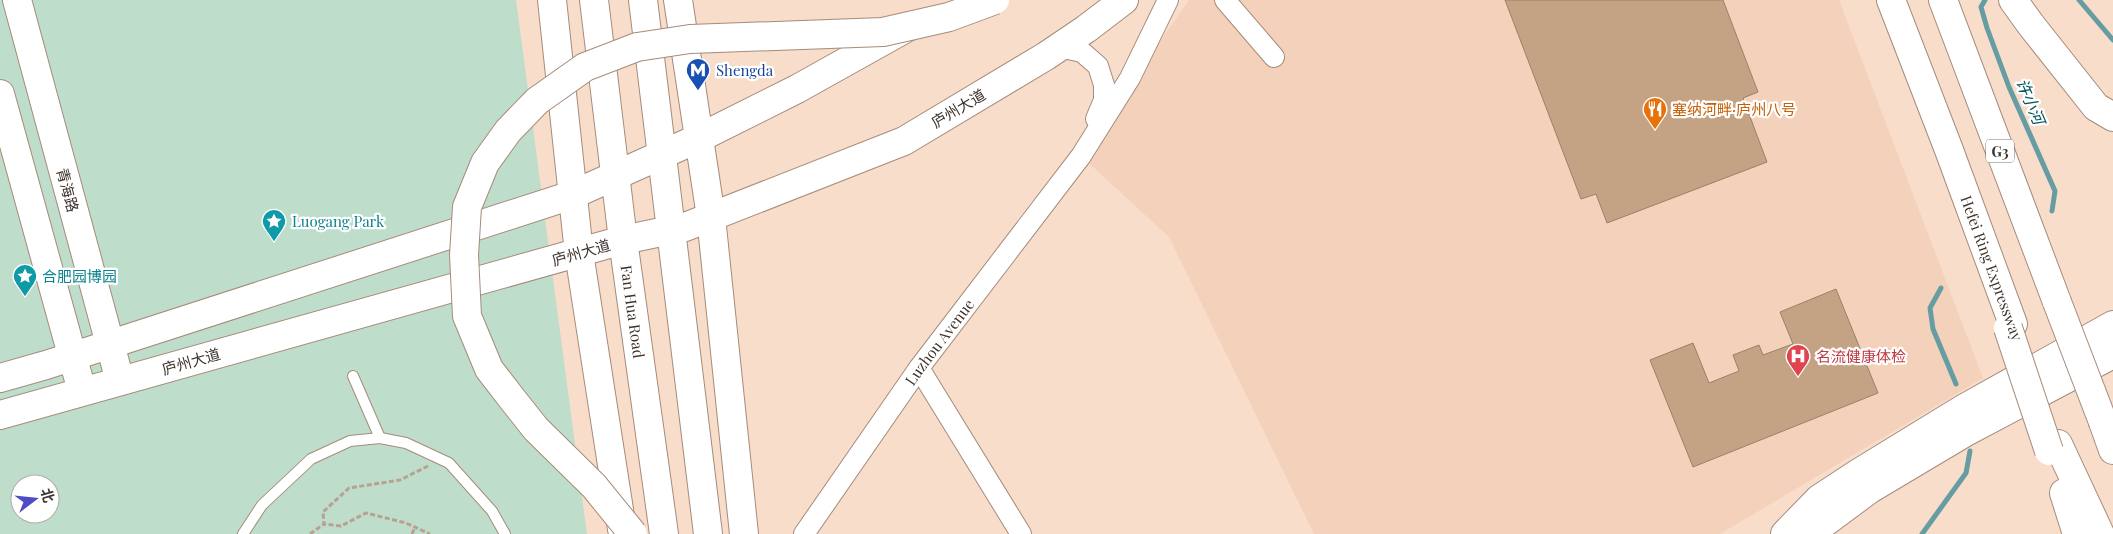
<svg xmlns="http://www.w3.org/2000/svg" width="2113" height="534" font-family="'Playfair Display','Noto Sans SC',serif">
  <rect width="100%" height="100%" fill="#f9ddcb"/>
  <polygon fill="#f3d1bb" points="1189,0 1839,0 1983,378 1720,534 1314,534 1169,237 1081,156"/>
  <path fill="#bfddcb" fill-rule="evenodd" d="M0,0H516L587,534H0ZM20,484H50V514H20Z"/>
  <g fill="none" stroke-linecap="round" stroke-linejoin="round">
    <g stroke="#669da2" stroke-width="5">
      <polyline points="1985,0 1981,7 1987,28 2009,87 2055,191 2052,211"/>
      <polyline points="2079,0 2113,40"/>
      <polyline points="1941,288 1930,308 1933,329 1956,384"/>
      <polyline points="1922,534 1966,473 1970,451"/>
    </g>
  </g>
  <g fill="#c4a384" stroke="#97816d">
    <polygon points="1505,0 1723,0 1758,92 1743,98 1767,162 1607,223 1596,194 1581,199"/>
    <polygon points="1836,289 1878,393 1693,467 1650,360 1693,343 1709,383 1739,371 1733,355 1759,345 1763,355 1793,344 1780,312"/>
  </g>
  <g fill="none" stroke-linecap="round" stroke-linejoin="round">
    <g stroke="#a58b7b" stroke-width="12">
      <g id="service">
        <polyline points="353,376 380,438"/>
        <polyline points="243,534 262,505 311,459 350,441 380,438 406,443 449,463 492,511 505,534"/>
      </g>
    </g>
    <g stroke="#a58b7b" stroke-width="22">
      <g id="minor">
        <polyline points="1225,0 1274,57"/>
        <polyline points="1059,47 1082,52 1098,66 1104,85 1104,100 1096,119"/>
        <polyline points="919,368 1021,534"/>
        <path id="s1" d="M804,534L919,368L1081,156L1130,78L1168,0"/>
      </g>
    </g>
    <g stroke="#a58b7b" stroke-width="30">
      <g id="secondary">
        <polyline points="17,0 120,381"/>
        <polyline points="0,94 82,391"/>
      </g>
    </g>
    <g stroke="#a58b7b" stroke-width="30">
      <g id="primary">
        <polyline points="552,0 579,253 622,529"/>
        <path id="s2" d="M594,0L623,240L664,534"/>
        <polyline points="643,0 708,534"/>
        <polyline points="678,0 711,217 744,534"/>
        <polyline points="0,378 46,365 572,195 699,138 797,89 908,27"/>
        <polyline points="0,415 623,240 685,227 904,141 1046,56 1086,29 1124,0"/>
      </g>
    </g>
    <g stroke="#a58b7b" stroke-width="30">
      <g id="motorway">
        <polyline points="1891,0 1949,150 2013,324"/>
        <polyline points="1943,0 2057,302"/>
        <polyline points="2013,0 2031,25 2096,107 2113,117"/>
        <polyline points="2103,422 2113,450"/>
        <polyline points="2058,444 2100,534"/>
        <polyline points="2064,493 2077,534"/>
        <polyline points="1785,534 1819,499 1857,474 1963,409 2113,325"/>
        <polyline points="1812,534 1816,529 1870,489 1964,433 2113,354"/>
      </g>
    </g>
    <g stroke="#b7a193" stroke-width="3" stroke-dasharray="5 2.5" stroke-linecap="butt">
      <polyline points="428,466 400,480 349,488 323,512 324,524 341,526 366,513 406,523 430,534"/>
      <polyline points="310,534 324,524"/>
      <polyline points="412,534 415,527"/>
    </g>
    <use href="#service" stroke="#fff" stroke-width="10"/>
    <use href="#minor" stroke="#fff" stroke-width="20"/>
    <use href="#secondary" stroke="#fff" stroke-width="28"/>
    <use href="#primary" stroke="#fff" stroke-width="28"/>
    <use href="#motorway" stroke="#fff" stroke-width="28"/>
    <g stroke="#a58b7b" stroke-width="30" stroke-linecap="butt">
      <polyline id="primary-bridge" points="633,534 594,486 536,429 513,400 489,369 467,316 464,255 467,207 485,163 508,131 537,101 585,67 637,47 690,39 883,32 949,17 995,0"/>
    </g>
    <g stroke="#a58b7b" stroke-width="30" stroke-linecap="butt">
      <g id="motorway-bridge">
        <polyline points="2057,302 2103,422"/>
        <polyline points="2008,328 2049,451"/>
      </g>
    </g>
    <use href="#primary-bridge" stroke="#fff" stroke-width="28"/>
    <use href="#motorway-bridge" stroke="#fff" stroke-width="28"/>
  </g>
  <defs>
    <g id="metro-pin" transform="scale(1.25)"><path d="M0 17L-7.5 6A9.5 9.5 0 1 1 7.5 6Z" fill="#1a4fb4" stroke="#fff"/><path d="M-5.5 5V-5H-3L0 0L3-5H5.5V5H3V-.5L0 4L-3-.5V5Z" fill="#fff"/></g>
    <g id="restaurant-pin" transform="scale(1.25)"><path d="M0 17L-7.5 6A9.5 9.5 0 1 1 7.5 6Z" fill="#e8710a" stroke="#fff"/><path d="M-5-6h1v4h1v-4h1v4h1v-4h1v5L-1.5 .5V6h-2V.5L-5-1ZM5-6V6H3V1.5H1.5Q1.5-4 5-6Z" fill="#fff"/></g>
    <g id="sight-pin" transform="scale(1.25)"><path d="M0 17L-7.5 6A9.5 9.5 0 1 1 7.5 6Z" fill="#0f9aa8" stroke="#fff"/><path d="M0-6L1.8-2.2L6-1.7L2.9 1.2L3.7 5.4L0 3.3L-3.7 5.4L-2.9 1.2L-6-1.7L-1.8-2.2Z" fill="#fff"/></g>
    <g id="hospital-pin" transform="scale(1.25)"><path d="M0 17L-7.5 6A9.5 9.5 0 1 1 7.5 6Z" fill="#e0444e" stroke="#fff"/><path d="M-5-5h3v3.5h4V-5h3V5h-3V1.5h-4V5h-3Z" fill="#fff"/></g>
  </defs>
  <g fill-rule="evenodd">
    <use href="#metro-pin" x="698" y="70"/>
    <use href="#restaurant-pin" x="1655" y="109"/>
    <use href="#sight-pin" x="274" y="221"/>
    <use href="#sight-pin" x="25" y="276"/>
    <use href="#hospital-pin" x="1798" y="356"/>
  </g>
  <g text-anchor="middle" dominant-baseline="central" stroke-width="4.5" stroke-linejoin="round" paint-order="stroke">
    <rect fill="#fff" stroke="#78706b" stroke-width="1" x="1986" y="139.5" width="28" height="23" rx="4"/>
    <g font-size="14" font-weight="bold" fill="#3e332c">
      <text x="2000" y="151">G3</text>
    </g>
    <g font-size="15" fill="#164399" stroke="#fff" text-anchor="start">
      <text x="716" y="70">Shengda</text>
    </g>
    <g font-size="15" fill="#3e332c" stroke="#fff">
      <text transform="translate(958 108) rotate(-31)">庐州大道</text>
      <text transform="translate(68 190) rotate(75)">青海路</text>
      <text transform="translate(581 252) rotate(-16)">庐州大道</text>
      <text transform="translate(1992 268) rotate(70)">Hefei Ring Expressway</text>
      <text stroke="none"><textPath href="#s2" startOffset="314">Fan Hua Road</textPath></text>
      <text stroke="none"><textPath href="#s1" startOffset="235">Luzhou Avenue</textPath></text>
      <text transform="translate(191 361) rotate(-16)">庐州大道</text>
    </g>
    <g font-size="15" fill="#c56008" stroke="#fff" text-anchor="start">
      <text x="1672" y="109">塞纳河畔·庐州八号</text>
    </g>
    <g font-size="15" fill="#0d838f" stroke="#fff" text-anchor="start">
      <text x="292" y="221">Luogang Park</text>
      <text x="42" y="276">合肥园博园</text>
    </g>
    <g font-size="15" fill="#be3a42" stroke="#fff" text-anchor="start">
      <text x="1816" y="356">名流健康体检</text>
    </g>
    <g font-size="16" font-style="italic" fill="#03585d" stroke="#fff">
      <text transform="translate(2031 101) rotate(67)">许小河</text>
    </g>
  </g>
  <g transform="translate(35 499) rotate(74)"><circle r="24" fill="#ffffff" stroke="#b2adab"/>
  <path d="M0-4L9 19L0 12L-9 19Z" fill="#4e4dc4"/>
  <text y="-8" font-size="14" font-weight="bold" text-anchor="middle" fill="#3e332c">北</text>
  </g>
</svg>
